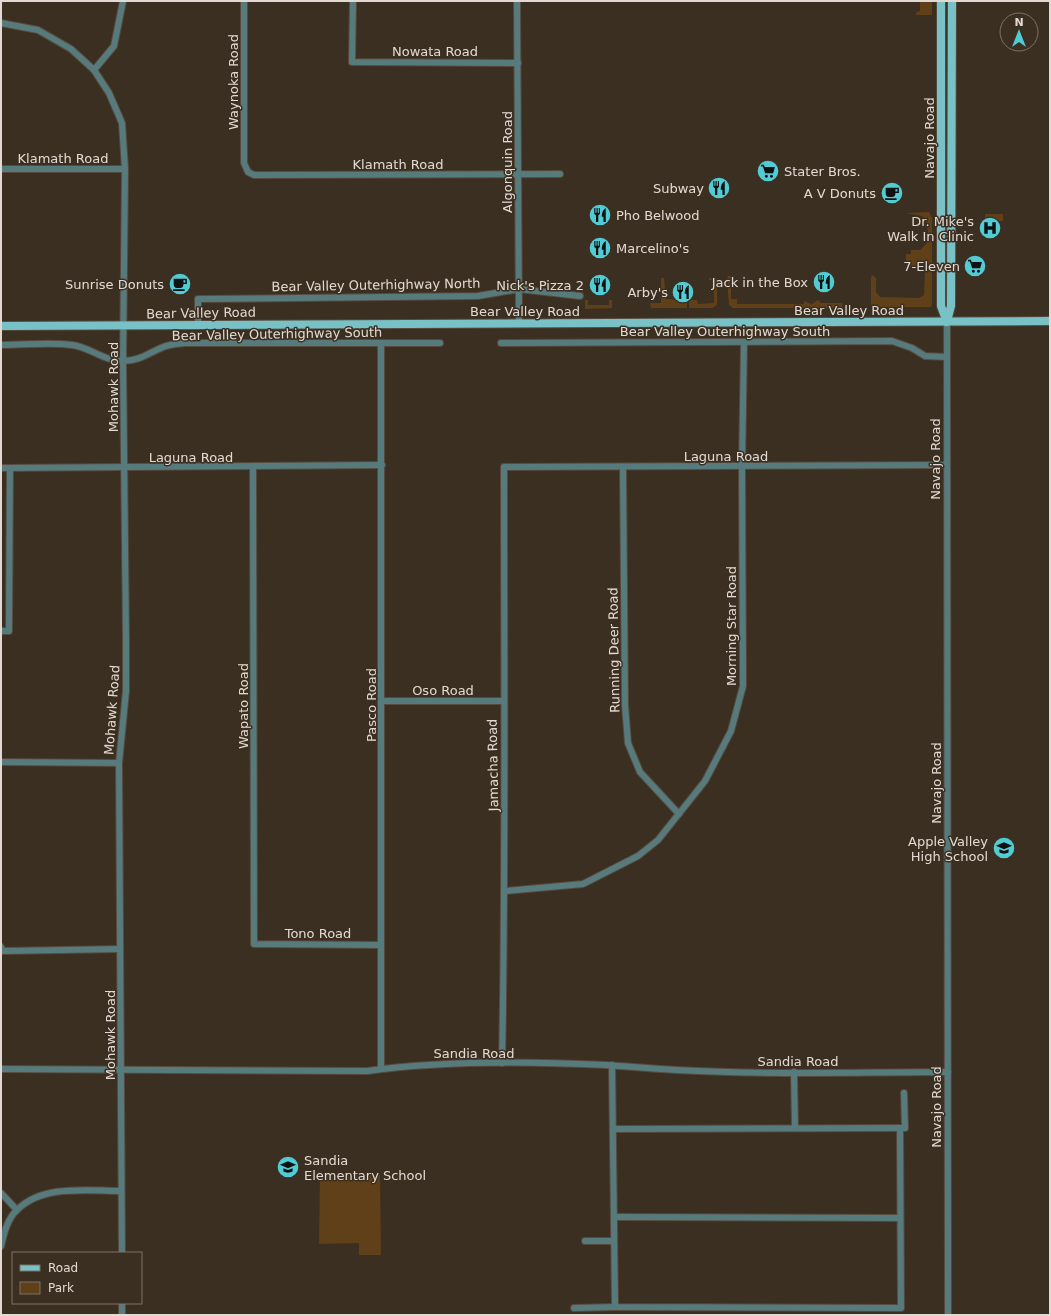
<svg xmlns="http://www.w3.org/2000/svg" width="1051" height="1316" font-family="'DejaVu Sans',sans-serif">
  <rect width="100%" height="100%" fill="#3b2f21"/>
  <g fill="#5f4019">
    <polygon points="920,1 932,1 932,15 916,15 916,12 920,11"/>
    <path d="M929,212L932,218V305L931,307H871V277L873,275L876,278V292L880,297L919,298L924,295L925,271L921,267L906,266V254H911V250H920L927,243C928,234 930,217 918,215C914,214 909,214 906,213Z"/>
    <rect x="985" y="214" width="18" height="7"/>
    <polygon points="728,276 731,276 731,299 737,299 737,304 804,304 804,301 812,304 818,300 821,303 842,303 843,308 733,308 729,305 727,279"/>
    <polygon points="661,278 664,278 666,299 687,300 687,308 651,308 650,303 661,303"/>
    <polygon points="709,278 715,278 717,280 717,305 712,308 689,308 689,300 697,300 698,304 714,303 714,280 709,280"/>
    <polygon points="585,300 588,300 588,305 609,305 609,300 612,300 612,308 585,309"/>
    <polygon points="320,1175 380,1175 381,1255 359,1255 359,1243 319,1244"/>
  </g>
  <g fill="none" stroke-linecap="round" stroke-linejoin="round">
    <g stroke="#564a3d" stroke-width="8">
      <g id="minor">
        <polyline points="244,1 244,163 248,172 254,175 560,174"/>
        <polyline points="353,1 352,62 518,63"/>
        <polyline points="517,1 519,323"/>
        <polyline points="1,23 38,30 71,49 94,70 109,93 122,123 125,169 123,362 126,638 126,691 119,763 122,1253"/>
        <polyline points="94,70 114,46 123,1"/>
        <polyline points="1,169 125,169"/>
        <polyline points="947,322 948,1315"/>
        <polyline points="198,325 198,299 478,296 519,289 580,296"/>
        <polyline points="381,343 381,1068"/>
        <polyline points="501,343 892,341 912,348 925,356 947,357"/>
        <path d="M1,345C24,345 49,342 72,345C90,347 105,362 124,361C141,360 147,354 161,348C169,344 177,344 185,343H440"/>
        <polyline points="253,467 254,944 381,945"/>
        <polyline points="1,468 382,465"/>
        <polyline points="623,468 625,705 628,743 640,772 679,814"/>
        <polyline points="1,631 9,631 10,468"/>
        <polyline points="382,701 504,701"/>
        <polyline points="1,762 119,763"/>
        <polyline points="506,891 583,884 638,856 658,840 705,781 731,731 743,686 742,467 744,342"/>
        <polyline points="1,947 3,951 120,949"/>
        <path d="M502,1063C506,864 504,666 504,467L947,465"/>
        <polyline points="612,1065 615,1307 901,1308 900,1128 905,1128 904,1093"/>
        <path d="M1,1069L367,1071C445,1060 527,1061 606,1065C637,1067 668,1070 699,1071C782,1075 865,1072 948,1072"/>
        <polyline points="794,1072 795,1128"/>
        <polyline points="614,1129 900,1128"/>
        <polyline points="1,1193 17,1210"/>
        <polyline points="614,1217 900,1218"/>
        <polyline points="585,1241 614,1241"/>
        <path d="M1,1246C4,1234 7,1219 17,1210C43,1184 88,1191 121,1191"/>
        <polyline points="122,1303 122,1315"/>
        <polyline points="574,1308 615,1307"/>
      </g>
    </g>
    <g stroke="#564a3d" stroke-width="10">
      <g id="major">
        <polyline points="941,1 941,306 947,322"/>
        <polyline points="947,321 951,306 952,1"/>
        <polyline points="1,326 1050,321"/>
      </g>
    </g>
    <use href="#minor" stroke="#577a7c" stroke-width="6"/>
    <use href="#major" stroke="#78c1c6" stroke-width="8"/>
  </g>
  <defs>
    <g id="supermarket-disc" transform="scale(1.15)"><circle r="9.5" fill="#51ccd4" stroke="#3b2f21"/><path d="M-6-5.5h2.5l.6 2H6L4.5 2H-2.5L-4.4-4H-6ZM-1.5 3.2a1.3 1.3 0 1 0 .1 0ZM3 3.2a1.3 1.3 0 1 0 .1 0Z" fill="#111"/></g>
    <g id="restaurant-disc" transform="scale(1.15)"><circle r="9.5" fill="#51ccd4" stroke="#3b2f21"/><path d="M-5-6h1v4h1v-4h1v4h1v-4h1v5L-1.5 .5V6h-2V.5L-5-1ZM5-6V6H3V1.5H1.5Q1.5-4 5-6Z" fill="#111"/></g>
    <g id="cafe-disc" transform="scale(1.15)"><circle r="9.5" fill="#51ccd4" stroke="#3b2f21"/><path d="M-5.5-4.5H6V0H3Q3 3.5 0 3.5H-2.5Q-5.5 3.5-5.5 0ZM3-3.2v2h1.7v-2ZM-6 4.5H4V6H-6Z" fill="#111"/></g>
    <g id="hospital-disc" transform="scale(1.15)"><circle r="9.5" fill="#51ccd4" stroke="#3b2f21"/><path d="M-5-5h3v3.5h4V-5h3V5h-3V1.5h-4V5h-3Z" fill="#111"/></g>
    <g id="school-disc" transform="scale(1.15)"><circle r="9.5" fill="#51ccd4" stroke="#3b2f21"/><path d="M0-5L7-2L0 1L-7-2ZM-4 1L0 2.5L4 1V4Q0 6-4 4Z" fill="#111"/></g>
  </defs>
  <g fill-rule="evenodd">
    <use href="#supermarket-disc" x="768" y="171"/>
    <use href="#restaurant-disc" x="719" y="188"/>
    <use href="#cafe-disc" x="892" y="193"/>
    <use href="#restaurant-disc" x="600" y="215"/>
    <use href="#hospital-disc" x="990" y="228"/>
    <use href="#restaurant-disc" x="600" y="248"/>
    <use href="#supermarket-disc" x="975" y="266"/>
    <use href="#restaurant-disc" x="824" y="282"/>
    <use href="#cafe-disc" x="180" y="284"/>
    <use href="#restaurant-disc" x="600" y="285"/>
    <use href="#restaurant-disc" x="683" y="292"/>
    <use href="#school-disc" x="1004" y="848"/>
    <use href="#school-disc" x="288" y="1167"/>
  </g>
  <g text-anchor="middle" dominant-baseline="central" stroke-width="3" stroke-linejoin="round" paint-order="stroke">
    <g font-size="13" fill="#e2dad2" stroke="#3b2f21">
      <text x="435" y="51">Nowata Road</text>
      <text transform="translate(233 82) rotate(-90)">Waynoka Road</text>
      <text transform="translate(929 138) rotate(-90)">Navajo Road</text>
      <text x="63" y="158">Klamath Road</text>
      <text transform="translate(507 162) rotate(-90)">Algonquin Road</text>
      <text x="398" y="164">Klamath Road</text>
      <text transform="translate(376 285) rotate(-1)">Bear Valley Outerhighway North</text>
      <text x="849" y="310">Bear Valley Road</text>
      <text x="525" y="311">Bear Valley Road</text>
      <text transform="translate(201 313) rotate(-1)">Bear Valley Road</text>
      <text x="725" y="331">Bear Valley Outerhighway South</text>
      <text transform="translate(277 334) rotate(-1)">Bear Valley Outerhighway South</text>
      <text transform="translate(113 387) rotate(-90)">Mohawk Road</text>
      <text x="726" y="456">Laguna Road</text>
      <text x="191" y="457">Laguna Road</text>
      <text transform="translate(935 459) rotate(-90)">Navajo Road</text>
      <text transform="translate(731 626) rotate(-90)">Morning Star Road</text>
      <text transform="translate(614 650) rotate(-91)">Running Deer Road</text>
      <text x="443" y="690">Oso Road</text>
      <text transform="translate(371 705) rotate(-90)">Pasco Road</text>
      <text transform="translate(243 706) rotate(-90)">Wapato Road</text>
      <text transform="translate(112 710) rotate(-86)">Mohawk Road</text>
      <text transform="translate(493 765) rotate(-91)">Jamacha Road</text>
      <text transform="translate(936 783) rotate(-90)">Navajo Road</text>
      <text x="318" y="933">Tono Road</text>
      <text transform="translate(110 1035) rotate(-90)">Mohawk Road</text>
      <text x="474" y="1053">Sandia Road</text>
      <text x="798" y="1061">Sandia Road</text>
      <text transform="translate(936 1107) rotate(-90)">Navajo Road</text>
    </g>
    <g font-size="13" fill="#e2dad2" stroke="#3b2f21" text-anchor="end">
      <text x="784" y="171" text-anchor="start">Stater Bros.</text>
      <text x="704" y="188">Subway</text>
      <text x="876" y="193">A V Donuts</text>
      <text x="616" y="215" text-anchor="start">Pho Belwood</text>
      <text x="974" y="221">Dr. Mike's<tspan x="974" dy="15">Walk In Clinic</tspan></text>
      <text x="616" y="248" text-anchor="start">Marcelino's</text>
      <text x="960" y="266">7-Eleven</text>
      <text x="808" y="282">Jack in the Box</text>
      <text x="164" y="284">Sunrise Donuts</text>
      <text x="584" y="285">Nick's Pizza 2</text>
      <text x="668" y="292">Arby's</text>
      <text x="988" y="841">Apple Valley<tspan x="988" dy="15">High School</tspan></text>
      <text x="304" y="1160" text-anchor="start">Sandia<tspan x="304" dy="15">Elementary School</tspan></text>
    </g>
  </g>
  <rect width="1051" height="1316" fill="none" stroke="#e2dad2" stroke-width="4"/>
  <rect x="12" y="1252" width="130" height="52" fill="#3b2f21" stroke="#7e7368"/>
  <rect x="20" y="1265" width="20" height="6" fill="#78c1c6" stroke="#7e7368"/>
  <text x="48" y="1272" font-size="12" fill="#e2dad2">Road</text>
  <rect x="20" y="1282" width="20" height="12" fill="#5f4019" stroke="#7e7368"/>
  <text x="48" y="1292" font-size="12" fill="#e2dad2">Park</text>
  <g transform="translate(1019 32)"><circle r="19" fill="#3b2f21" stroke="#7e7368"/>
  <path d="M0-3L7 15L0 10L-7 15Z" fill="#51ccd4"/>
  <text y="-6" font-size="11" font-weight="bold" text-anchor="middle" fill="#e2dad2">N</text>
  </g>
</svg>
